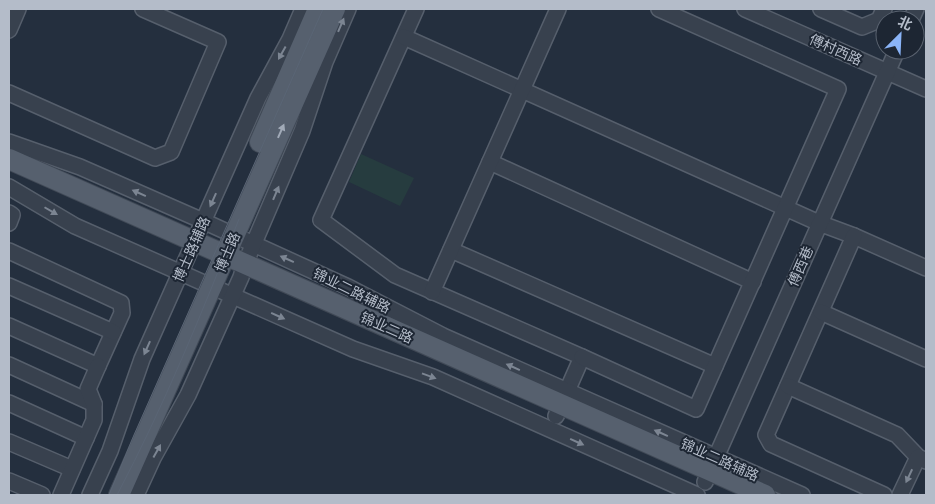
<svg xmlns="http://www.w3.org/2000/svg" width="935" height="504" font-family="'Open Sans','Noto Sans SC',sans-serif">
  <rect width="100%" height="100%" fill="#242f3e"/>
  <polygon fill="#263c3f" points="361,154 414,178 400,206 349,182"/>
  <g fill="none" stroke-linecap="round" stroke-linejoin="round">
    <g stroke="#565f6c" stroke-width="18">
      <g id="minor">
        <polyline points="416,9 321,220 395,275 582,357 556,416"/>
        <polyline points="745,9 926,89"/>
        <polyline points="821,9 862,27 879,20 884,9"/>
        <polyline points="911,20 916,9"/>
        <polyline points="9,30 18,9"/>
        <polyline points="404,37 819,223 854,236 926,268"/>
        <polyline points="9,93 155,158 171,152 218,42 143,9"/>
        <polyline points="9,142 80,167 203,221 348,287 443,336 802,495"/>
        <polyline points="490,162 753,282"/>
        <polyline points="9,187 75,226 353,349 433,377 697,495"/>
        <polyline points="9,213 12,215 9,223"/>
        <polyline points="854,236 766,435 771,444 884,495"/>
        <polyline points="451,250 715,366"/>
        <polyline points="9,251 121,303 122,313 98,366 9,326"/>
        <polyline points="9,286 113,332"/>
        <polyline points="432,292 558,9"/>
        <polyline points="821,312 926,359"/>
        <polyline points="582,357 696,409 838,89 659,9"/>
        <polyline points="9,365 94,404"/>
        <polyline points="788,386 897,435 918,457 926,461"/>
        <polyline points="9,403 86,438"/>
        <polyline points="9,442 72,469"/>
        <polyline points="9,481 42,495"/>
        <polyline points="705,482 897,50"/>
        <polyline points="61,495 94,420 94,404 88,389 98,366"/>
        <polyline points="90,495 110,451 142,359 258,98 290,39 303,9"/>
        <polyline points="136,495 153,458 188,395 241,277 245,264 302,131 325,62 348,9"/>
        <polyline points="900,495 918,457"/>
      </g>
    </g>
    <g stroke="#414a57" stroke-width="22">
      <g id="major">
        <polyline points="260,142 318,9"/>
        <polyline points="9,159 765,495"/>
        <polyline points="119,495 335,9"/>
      </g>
    </g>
    <use href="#minor" stroke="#38414e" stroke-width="15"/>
    <use href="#major" stroke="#56606e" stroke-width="20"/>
    <g stroke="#5a6575" stroke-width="1">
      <polyline points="109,495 134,435 323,9"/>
      <path d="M117,495C164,406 202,313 239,219"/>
    </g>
  </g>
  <defs><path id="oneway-solid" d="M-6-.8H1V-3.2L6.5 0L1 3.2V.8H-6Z" transform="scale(1.25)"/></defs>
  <g fill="#7c8592">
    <use href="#oneway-solid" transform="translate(341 25) rotate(-67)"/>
    <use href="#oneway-solid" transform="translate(282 53) rotate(119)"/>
    <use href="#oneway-solid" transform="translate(139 193) rotate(-156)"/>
    <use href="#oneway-solid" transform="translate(276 193) rotate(-67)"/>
    <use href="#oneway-solid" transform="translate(213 200) rotate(114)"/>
    <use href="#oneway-solid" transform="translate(51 211) rotate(30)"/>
    <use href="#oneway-solid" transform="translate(287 259) rotate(-156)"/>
    <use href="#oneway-solid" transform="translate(278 316) rotate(24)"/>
    <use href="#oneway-solid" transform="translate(147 348) rotate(114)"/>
    <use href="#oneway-solid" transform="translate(513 367) rotate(-156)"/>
    <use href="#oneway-solid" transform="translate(429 376) rotate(20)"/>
    <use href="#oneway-solid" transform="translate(661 433) rotate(-156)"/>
    <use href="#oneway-solid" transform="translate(577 442) rotate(24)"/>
    <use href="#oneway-solid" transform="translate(157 451) rotate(-61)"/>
    <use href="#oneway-solid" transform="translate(909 476) rotate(115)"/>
  </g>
  <use fill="#a1aab7" href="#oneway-solid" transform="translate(281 131) rotate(-66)"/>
  <g text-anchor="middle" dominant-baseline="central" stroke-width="4" stroke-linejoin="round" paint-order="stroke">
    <g font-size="14" fill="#b4bcc9" stroke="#1d2633">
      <text transform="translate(836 49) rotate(24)">傅村西路</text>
      <text transform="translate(191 249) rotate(-66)">博士路辅路</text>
      <text transform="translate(227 252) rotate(-67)">博士路</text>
      <text transform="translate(800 266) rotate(-66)">傅西巷</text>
      <text transform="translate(352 290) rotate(26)">锦业二路辅路</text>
      <text transform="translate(387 327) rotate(24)">锦业二路</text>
      <text transform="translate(720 459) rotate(24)">锦业二路辅路</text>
    </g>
  </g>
  <rect width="935" height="504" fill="none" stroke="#b4bcc9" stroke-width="20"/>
  <g transform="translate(900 35) rotate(24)"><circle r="24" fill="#1d2633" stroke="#59626f"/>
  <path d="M0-4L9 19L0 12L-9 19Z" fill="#8ab4f8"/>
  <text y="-8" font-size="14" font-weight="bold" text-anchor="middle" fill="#b4bcc9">北</text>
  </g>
</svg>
